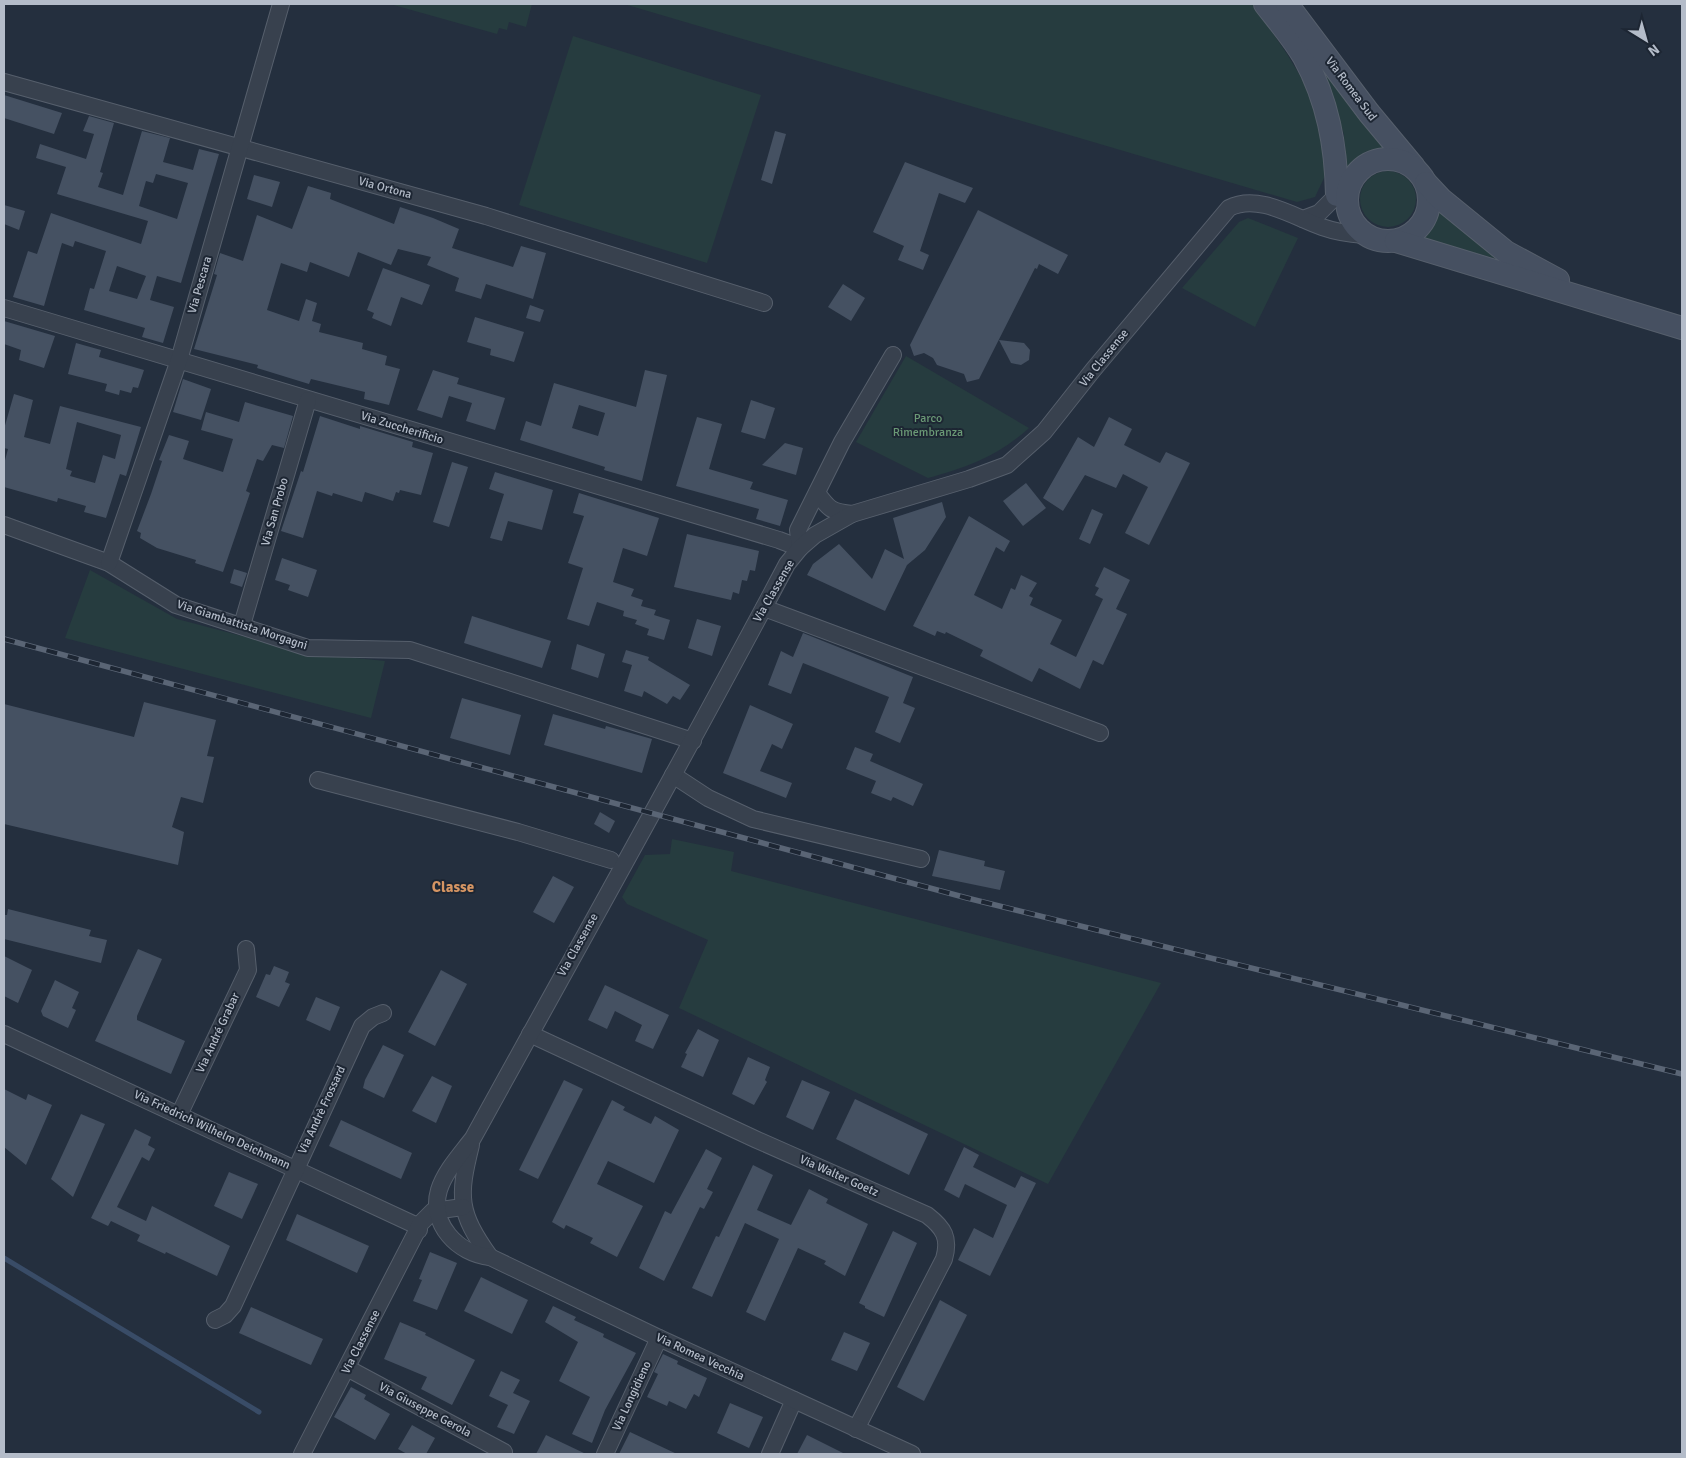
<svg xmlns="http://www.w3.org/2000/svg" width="1686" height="1458" font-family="Signika,sans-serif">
  <rect width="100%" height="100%" fill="#242f3e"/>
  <g fill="#263c3f">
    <polygon points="390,4 532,4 526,27 509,22 507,30 499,28 497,34"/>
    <polygon points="624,4 1253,4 1287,54 1305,84 1316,111 1325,147 1325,176 1315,197 1297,202"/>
    <polygon points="573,36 761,95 707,263 519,205"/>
    <polygon points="1305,42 1387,148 1365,152 1345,172 1344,134 1327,86"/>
    <circle cx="1388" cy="199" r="28"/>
    <polygon points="1438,207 1500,260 1423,238 1432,225"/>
    <polygon points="1248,218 1298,238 1255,327 1182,288 1239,222"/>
    <path d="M906,356L1029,428C998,456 968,467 928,478L856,442Z"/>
    <polygon points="90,570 177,619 307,653 385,661 371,718 65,638"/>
    <polygon points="672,839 734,852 731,871 1161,983 1048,1184 679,1008 708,940 627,904 622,897 645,855 670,854"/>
  </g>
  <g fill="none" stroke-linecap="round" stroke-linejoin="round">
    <polyline stroke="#394c67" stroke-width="5" points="4,1258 259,1412"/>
  </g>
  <g fill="#455162" fill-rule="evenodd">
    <polygon points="4,95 62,113 54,134 4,118"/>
    <path d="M89,116L114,123L100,172L103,173L98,187L123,195L142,131L170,138L163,162L193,170L199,149L219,154L181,283L157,276L150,300L174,307L163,343L142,337L145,328L84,310L90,288L94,289L106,251L75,241L73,247L62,243L44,306L13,297L28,251L37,254L51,213L141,244L148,221L57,194L66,167L36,158L40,144L86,159L94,134L83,131ZM156,174L188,183L177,219L139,206L146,181L153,183ZM117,266L146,276L137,299L109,291Z"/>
    <polygon points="775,131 786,134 772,184 761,180"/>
    <polygon points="905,162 973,188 965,203 939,193 920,251 929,255 923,270 898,260 904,246 873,232"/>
    <polygon points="254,175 280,182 272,207 247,199"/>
    <polygon points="308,186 331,193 330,199 394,224 400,207 433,218 459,229 452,248 513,267 521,246 546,253 533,299 486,284 481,299 455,291 459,278 427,265 431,257 398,249 391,265 358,252 349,277 310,262 307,272 281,263 267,310 299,321 306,299 317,303 312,321 321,324 319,332 363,343 362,349 387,356 385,365 400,369 389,405 364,399 365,392 311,379 309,384 257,368 258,365 194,349 217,275 214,274 220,253 243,261 257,215 292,229"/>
    <polygon points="4,205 25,211 19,230 4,224"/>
    <polygon points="978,210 1068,255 1058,274 1039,264 1037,269 1035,268 979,379 967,382 964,374 937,365 933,358 924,353 914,356 910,345"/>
    <polygon points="383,268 430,285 422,305 401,297 391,326 372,318 374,313 367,310"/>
    <polygon points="843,284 865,298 851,321 828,307"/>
    <polygon points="530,305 544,310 540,322 526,318"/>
    <polygon points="475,317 524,332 514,362 490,355 491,349 467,342"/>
    <polygon points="4,321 55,336 44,368 19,360 21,350 4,344"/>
    <polygon points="999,340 1024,343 1030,350 1029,360 1021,365 1011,363"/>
    <polygon points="76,343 101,350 99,357 144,370 138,388 133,387 131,393 120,390 119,395 105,391 107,384 68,374"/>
    <polygon points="433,370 459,378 457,384 505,398 495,430 466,421 472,403 449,396 442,418 417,410"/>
    <path d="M645,370L667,375L642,481L604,470L605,467L520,440L526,421L541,426L554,383L636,407ZM579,405L605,413L598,436L572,428Z"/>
    <polygon points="183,379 211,389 201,420 173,412"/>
    <path d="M14,394L33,400L24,437L50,444L60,406L141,427L126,476L120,474L106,518L84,512L86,506L58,498L57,502L4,487V464L8,449L4,448V429ZM77,422L121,435L115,459L103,455L95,483L70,476L72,471L66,469Z"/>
    <polygon points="751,400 775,408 765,439 741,432"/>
    <polygon points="245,402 293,416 284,448 272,445 263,461 257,459 246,491 250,493 223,572 195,563 196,560 157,548 140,538 141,533 137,531 151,494 162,461 159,460 169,435 189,441 183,459 223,472 233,439 201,430 206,412 239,422"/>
    <polygon points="320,416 360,429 360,426 413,442 412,447 433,453 421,495 400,490 399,493 396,492 393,501 365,492 362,502 333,493 332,496 317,491 303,538 281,531 301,471 303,472"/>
    <polygon points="697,417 722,424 709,469 753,482 750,489 788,500 780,526 756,519 759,509 676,486"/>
    <polygon points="1109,417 1132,429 1124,445 1160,463 1166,452 1190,463 1149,545 1125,533 1148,487 1123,474 1116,488 1085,475 1063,511 1043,498 1078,437 1094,447"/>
    <polygon points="785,443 803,448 796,475 762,465"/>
    <polygon points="452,462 468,467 449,527 433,522"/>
    <polygon points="495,472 553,490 542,530 508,521 502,541 490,538 504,494 489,489"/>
    <polygon points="1026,483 1046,508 1023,526 1003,501"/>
    <polygon points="579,493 659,518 647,556 623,548 613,582 634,589 631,596 643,600 641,606 656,610 654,615 670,620 664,640 647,635 649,629 635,624 637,620 623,616 624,611 597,602 589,626 567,619 583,568 568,563 584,516 573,513"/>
    <polygon points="942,502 946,517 925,550 907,565 885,611 807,575 813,564 839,544 872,579 885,549 904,559 893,518"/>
    <polygon points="1092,509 1103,514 1090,544 1079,539"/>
    <polygon points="969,516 1010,541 1004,552 996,547 974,595 1002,609 1011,588 1015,590 1021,575 1037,583 1029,596 1033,598 1030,605 1062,620 1050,644 1076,657 1103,599 1095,595 1099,588 1095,586 1104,567 1130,580 1116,609 1127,614 1103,665 1093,660 1080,689 1039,668 1032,682 980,656 983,650 946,632 945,634 937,631 935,636 913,626"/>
    <polygon points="687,534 759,551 755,571 750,570 747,581 742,580 739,594 733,592 731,600 674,587"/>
    <polygon points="282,558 317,570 308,597 288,590 290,585 275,580"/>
    <polygon points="234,569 247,573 242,587 230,583"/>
    <polygon points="472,616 551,641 542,668 464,643"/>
    <polygon points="697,619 721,626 712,656 688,648"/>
    <polygon points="803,633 913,677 903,703 915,708 900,743 875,732 889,697 803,663 791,694 768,685 781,651 793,657"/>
    <polygon points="577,644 605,654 598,678 571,669"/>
    <polygon points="626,650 649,657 648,660 690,685 680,700 673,696 667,704 644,691 642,697 624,691 632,665 622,662"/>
    <polygon points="462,698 521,715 510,755 450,738"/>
    <polygon points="144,702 216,720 207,756 214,757 203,803 181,797 172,827 184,832 178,865 4,824 4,704 134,737"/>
    <polygon points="750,705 793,724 782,749 772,744 760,771 792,783 786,798 723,773"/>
    <polygon points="553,714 605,729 606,726 652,739 642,773 544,745"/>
    <polygon points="855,747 873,754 870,761 923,784 913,806 893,797 891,801 871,793 876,781 846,769"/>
    <polygon points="600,812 615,821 609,833 594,824"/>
    <polygon points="939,850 985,861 984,866 1005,871 1000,890 932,876"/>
    <polygon points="553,876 574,887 554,923 533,912"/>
    <polygon points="8,909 91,930 89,936 107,940 101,963 4,939 4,915 7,915"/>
    <polygon points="138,949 162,959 137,1016 137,1020 185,1041 171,1074 95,1041"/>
    <polygon points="4,956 32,970 18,1003 4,996"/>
    <polygon points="274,966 289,972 285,982 290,984 279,1007 256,997 266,974 270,975"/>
    <polygon points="441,970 467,984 435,1046 408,1032"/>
    <polygon points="55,980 79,992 72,1008 76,1010 68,1028 43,1016 41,1011"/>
    <polygon points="605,985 669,1015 653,1049 635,1041 642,1025 615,1011 607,1029 588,1020"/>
    <polygon points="316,997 340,1007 330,1031 306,1020"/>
    <polygon points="698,1029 719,1040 703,1077 681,1067 687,1054 685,1053"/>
    <polygon points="383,1045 404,1055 384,1098 363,1088 365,1080"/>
    <polygon points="748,1057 770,1067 765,1080 767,1082 754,1105 732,1094"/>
    <polygon points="432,1076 452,1086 436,1123 412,1111"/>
    <polygon points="564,1080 583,1089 538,1179 519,1170"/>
    <polygon points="802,1080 830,1092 813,1130 786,1117"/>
    <polygon points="4,1089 26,1100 28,1094 52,1105 26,1165 4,1147"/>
    <polygon points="855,1099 928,1134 909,1175 836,1139"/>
    <polygon points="612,1100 625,1107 623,1110 651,1124 655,1116 679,1130 654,1183 608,1161 597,1184 643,1206 617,1257 590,1243 593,1238 566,1225 564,1229 552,1222"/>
    <polygon points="81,1114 105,1124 73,1197 51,1179"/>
    <polygon points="341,1120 412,1153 401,1179 329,1146"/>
    <polygon points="135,1129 151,1137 148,1145 155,1149 149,1161 142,1157 117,1207 146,1221 152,1206 230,1246 217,1276 166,1252 165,1254 137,1241 140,1235 111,1221 108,1226 91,1218"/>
    <polygon points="964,1147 979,1155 973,1167 1015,1188 1021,1176 1036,1183 990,1276 958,1260 974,1228 993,1238 1007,1205 965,1184 959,1198 944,1190"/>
    <polygon points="706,1149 722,1158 707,1189 713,1192 704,1209 700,1207 664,1281 639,1268 665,1211 671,1214"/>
    <polygon points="753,1165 773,1175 757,1210 791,1225 809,1189 828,1199 826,1203 868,1224 845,1276 824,1264 826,1261 798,1248 765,1321 746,1312 779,1239 745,1223 712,1297 692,1288 716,1236 719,1237"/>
    <polygon points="229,1172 258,1184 242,1219 214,1206"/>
    <polygon points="297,1214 369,1246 357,1273 286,1240"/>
    <polygon points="893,1231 917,1243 884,1317 865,1308 865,1306 859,1303"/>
    <polygon points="430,1252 457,1263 437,1310 413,1301 422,1280 419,1279"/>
    <polygon points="481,1277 528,1300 512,1334 464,1311"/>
    <polygon points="940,1300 967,1315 924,1401 897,1387"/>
    <polygon points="553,1306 576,1317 574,1320 604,1334 603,1337 636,1353 605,1410 592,1443 572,1434 590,1397 559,1381 578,1342 545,1322"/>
    <polygon points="251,1307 323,1339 311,1365 239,1333"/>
    <polygon points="400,1322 426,1333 425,1335 475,1360 452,1405 421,1389 427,1377 384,1359"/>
    <polygon points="844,1332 870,1343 857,1371 831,1360"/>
    <polygon points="663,1354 678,1361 677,1364 707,1378 699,1397 694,1394 686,1409 669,1401 667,1406 647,1397 658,1374 654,1372"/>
    <polygon points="501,1371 520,1380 513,1393 530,1401 514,1434 497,1427 508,1405 489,1396"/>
    <polygon points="351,1387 366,1395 364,1399 390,1414 375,1440 334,1417"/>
    <polygon points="730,1403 763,1417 749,1448 717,1433"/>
    <polygon points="412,1425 435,1438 426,1454 407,1454 398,1449"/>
    <polygon points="630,1432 677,1454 619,1454"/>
    <polygon points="546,1435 586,1454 536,1454"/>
    <polygon points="807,1435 845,1454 797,1454"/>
  </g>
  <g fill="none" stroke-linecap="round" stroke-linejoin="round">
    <g stroke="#565f6c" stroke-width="18">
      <g id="street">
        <polyline points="4,82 486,216 764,303"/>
        <polyline points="1303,219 1319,213 1337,195"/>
        <polyline points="4,308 779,540 800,548"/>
        <path d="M817,493C829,509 831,512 852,514"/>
        <polyline points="4,525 109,563 176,605 308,648 410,650 693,741"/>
        <polyline points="800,548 798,530 842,442 893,355"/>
        <polyline points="109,563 179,360 281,4"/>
        <polyline points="764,608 1100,733"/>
        <polyline points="242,625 308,400"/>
        <polyline points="673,775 708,798 753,819 921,859"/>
        <polyline points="318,780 518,832 611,860"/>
        <polyline points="4,1034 413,1224 419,1230"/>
        <path d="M530,1034L755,1139L927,1215C944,1228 950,1238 944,1259L856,1429"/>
        <polyline points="179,1115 248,970 246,949"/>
        <path d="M471,1145C458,1197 458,1212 490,1257"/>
        <polyline points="215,1320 225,1315 233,1306 362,1026 373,1017 383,1013"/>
        <polyline points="347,1368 504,1452"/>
        <polyline points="302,1454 421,1223 433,1211 463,1207"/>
        <polyline points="605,1454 659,1338"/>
        <polyline points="770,1454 794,1400"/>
        <path d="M912,1454L659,1338L490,1257C458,1254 429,1224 439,1190C445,1171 461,1154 473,1138C578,947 685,757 787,564L800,548L815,535L852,514L969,479L1007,465L1044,432L1093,370L1229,208C1258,193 1294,217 1322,227C1336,232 1350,234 1364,235"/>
      </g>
    </g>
    <g stroke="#565f6c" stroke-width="24">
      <g id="secondary">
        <path d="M1265,4C1278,21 1293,38 1304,57C1328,101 1336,146 1337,195L1346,194"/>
        <polyline points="1287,4 1369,113 1414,167"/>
        <circle cx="1388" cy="200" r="41"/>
        <polyline points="1426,183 1441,199 1506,252 1558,280"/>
        <polyline points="1396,241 1682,328"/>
      </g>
    </g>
    <use href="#street" stroke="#38414e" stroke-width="16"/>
    <use href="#secondary" stroke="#465061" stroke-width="22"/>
    <g stroke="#5a6575" stroke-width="5.5">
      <polyline id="rail" points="4,639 967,898 1682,1074"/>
    </g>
    <use href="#rail" stroke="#1d2633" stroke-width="4" stroke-dasharray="11" stroke-linecap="butt"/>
  </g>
  <g text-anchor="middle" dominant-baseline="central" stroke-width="4" stroke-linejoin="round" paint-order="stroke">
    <g font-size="12" fill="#b4bcc9" stroke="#1d2633">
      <text transform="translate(1351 89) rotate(53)">Via Romea Sud</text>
      <text transform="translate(385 188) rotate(15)">Via Ortona</text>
      <text transform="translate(200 285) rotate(-74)">Via Pescara</text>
      <text transform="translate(1104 358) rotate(-51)">Via Classense</text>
      <text transform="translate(402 428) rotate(17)">Via Zuccherificio</text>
      <text transform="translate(275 512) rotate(-74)">Via San Probo</text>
      <text transform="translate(774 591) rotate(-60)">Via Classense</text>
      <text transform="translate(242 625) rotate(18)">Via Giambattista Morgagni</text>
      <text transform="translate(578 945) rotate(-61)">Via Classense</text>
      <text transform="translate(218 1033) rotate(-65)">Via André Grabar</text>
      <text transform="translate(322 1110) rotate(-65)">Via Andrè Frossard</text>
      <text transform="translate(212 1130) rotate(25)">Via Friedrich Wilhelm Deichmann</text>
      <text transform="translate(839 1176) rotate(24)">Via Walter Goetz</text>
      <text transform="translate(361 1342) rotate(-63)">Via Classense</text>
      <text transform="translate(700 1357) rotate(25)">Via Romea Vecchia</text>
      <text transform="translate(632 1396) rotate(-65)">Via Longidieno</text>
      <text transform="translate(425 1410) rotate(28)">Via Giuseppe Gerola</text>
    </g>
    <g font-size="12" fill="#6b9a76" stroke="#1d2633">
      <text x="928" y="418">Parco<tspan x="928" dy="14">Rimembranza</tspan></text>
    </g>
    <g font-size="15" font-weight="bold" fill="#d59563" stroke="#1d2633">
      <text x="453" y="887">Classe</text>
    </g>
  </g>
  <rect width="1686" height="1458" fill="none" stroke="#b4bcc9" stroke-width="10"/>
  <g transform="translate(1646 40) rotate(143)" stroke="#1d2633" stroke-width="4" paint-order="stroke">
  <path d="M0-4L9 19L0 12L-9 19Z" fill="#b4bcc9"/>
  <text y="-8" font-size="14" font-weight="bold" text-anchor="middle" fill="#b4bcc9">N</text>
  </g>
</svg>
